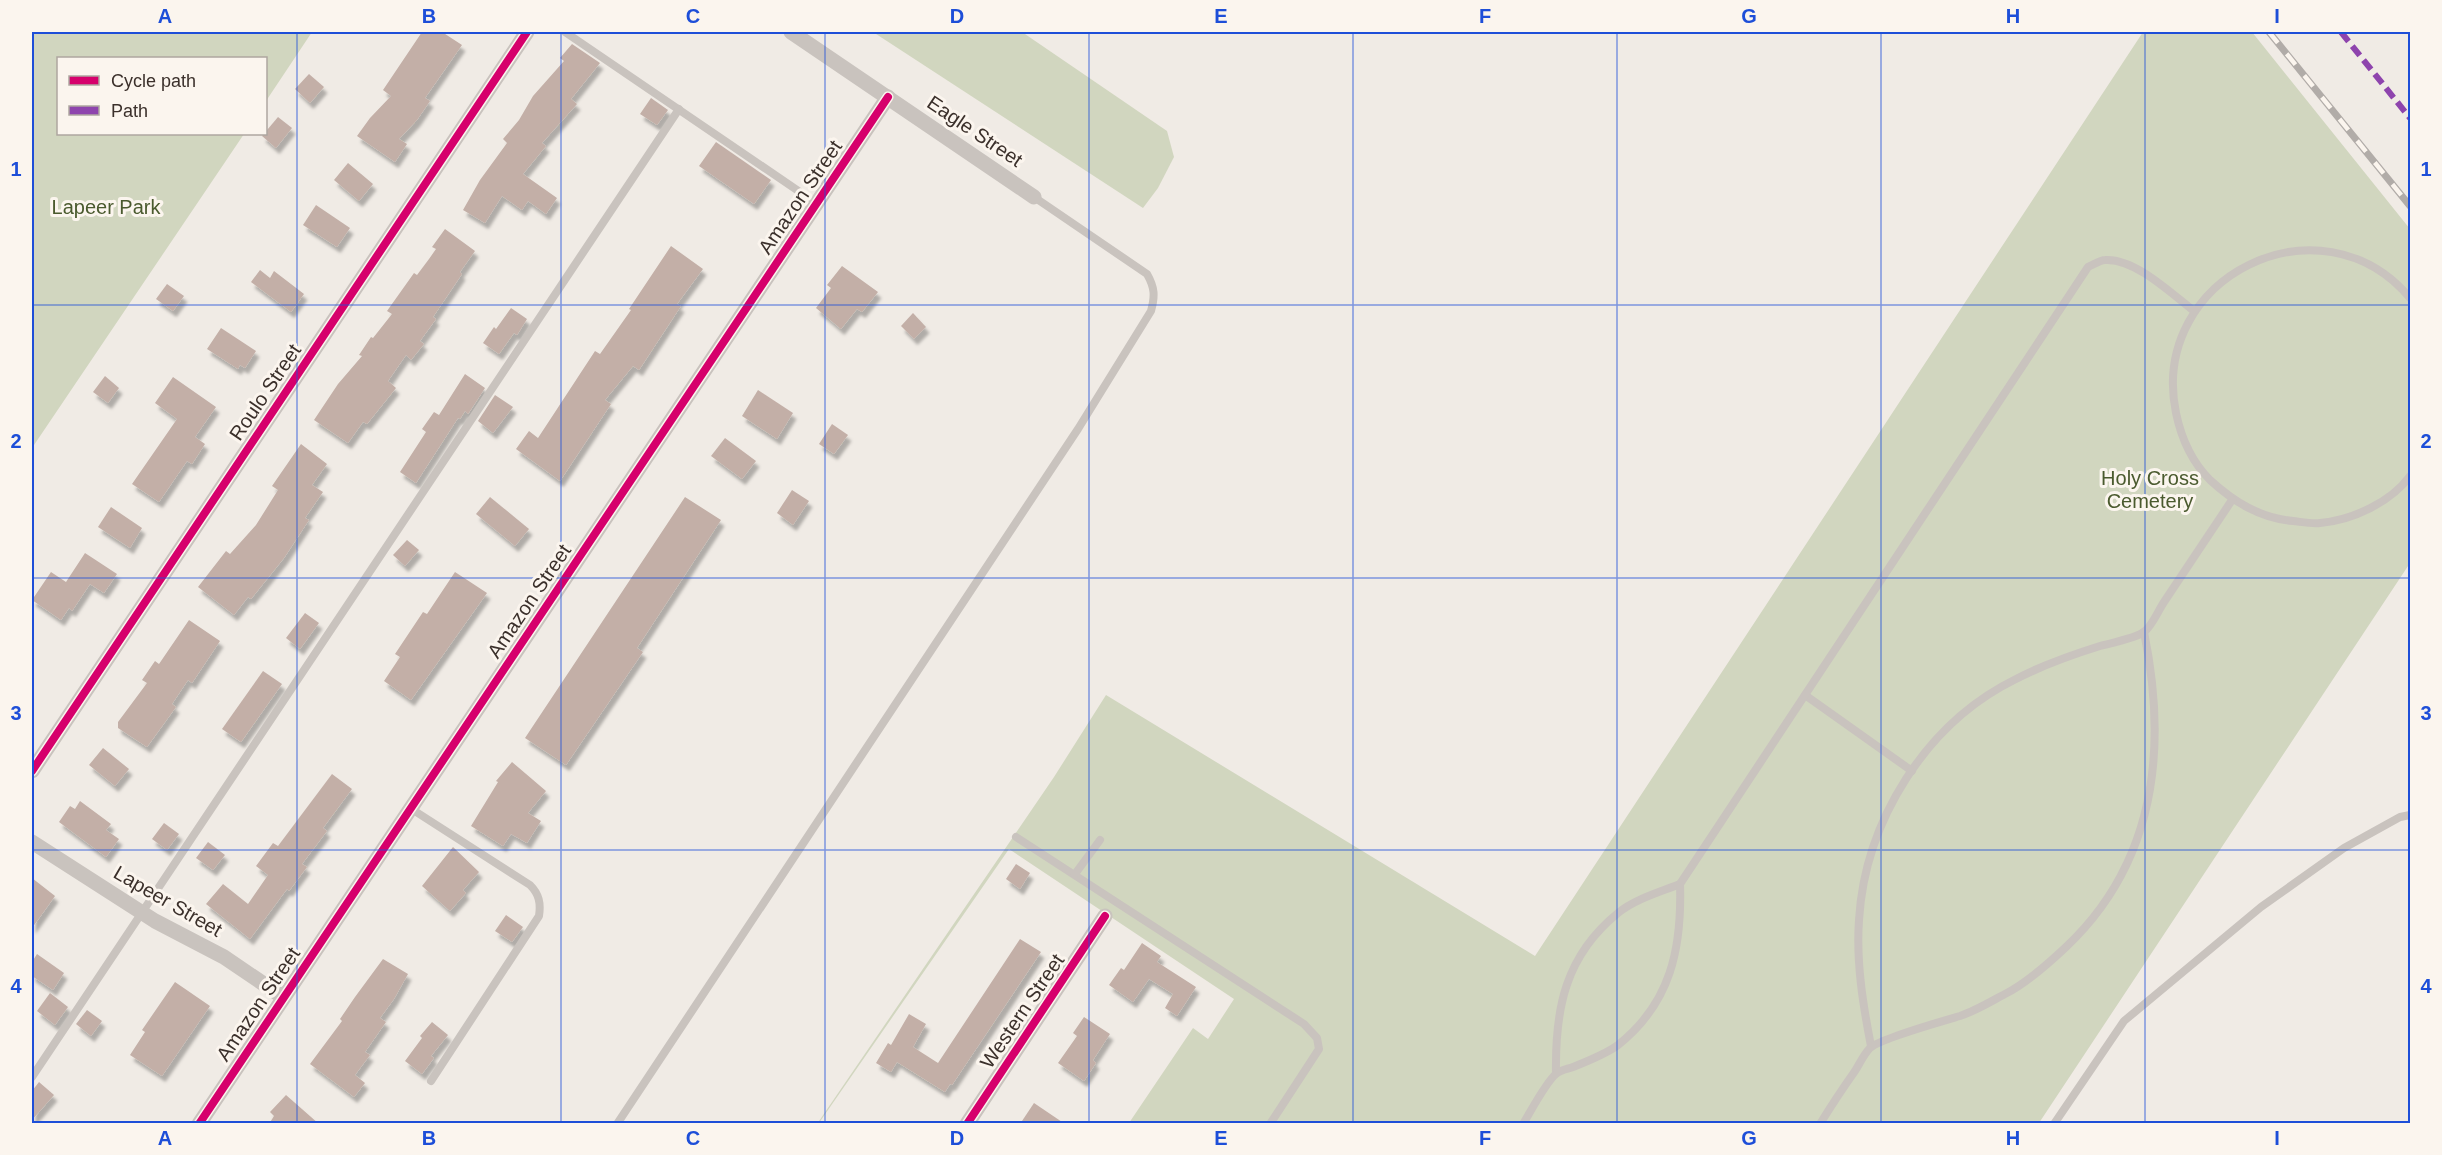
<svg xmlns="http://www.w3.org/2000/svg" width="2442" height="1155" font-family="Arial,sans-serif">
  <defs>
    <filter id="shadow"><feDropShadow dx="3.5" dy="6" stdDeviation="1.5" flood-color="#0004"/></filter>
  </defs>
  <rect width="100%" height="100%" fill="#f0ebe5"/>
  <g fill="#d1d6bf">
    <polygon points="32,32 312,32 266,101 266,58 58,58 58,134 244,134 32,448"/>
    <polygon points="873,32 1022,32 1167,131 1174,157 1158,188 1143,208"/>
    <polygon points="2143,32 2252,32 2410,229 2410,563 2039,1123 1129,1123 1193,1028 1208,1039 1234,999 1009,849 819,1123 817,1124 1054,777 1106,695 1535,956"/>
  </g>
  <g fill="#c3afa7" filter="url(#shadow)">
    <polygon points="422,32 442,32 462,45 425,98 430,101 417,120 399,139 407,144 395,162 357,136 370,118 391,96 383,90"/>
    <polygon points="572,44 600,63 571,99 577,104 542,143 546,146 523,174 557,198 546,214 528,201 522,210 502,196 485,223 463,210 480,180 507,143 503,139 519,120 533,96 564,61 560,58"/>
    <polygon points="309,74 324,87 310,103 295,89"/>
    <polygon points="651,98 668,110 657,125 640,114"/>
    <polygon points="278,117 292,128 276,148 262,136"/>
    <polygon points="716,142 771,180 754,204 699,166"/>
    <polygon points="348,163 373,184 359,201 334,180"/>
    <polygon points="316,205 350,228 337,247 303,225"/>
    <polygon points="445,229 475,251 460,272 462,274 433,317 436,319 420,341 424,344 411,360 406,355 388,381 396,388 367,424 363,422 348,443 314,420 338,384 362,356 359,355 371,337 373,338 392,314 387,311 414,273 417,275 429,259 436,249 432,247"/>
    <polygon points="671,246 703,269 677,304 681,306 639,370 633,366 605,400 611,404 560,481 516,449 529,431 538,438 595,351 600,354 631,310 629,309"/>
    <polygon points="842,266 878,292 862,312 857,309 841,329 816,308 831,288 827,285"/>
    <polygon points="260,270 270,278 274,271 304,294 291,312 251,282"/>
    <polygon points="167,284 184,296 173,311 156,299"/>
    <polygon points="511,308 527,319 517,335 514,333 499,354 483,343 494,327 496,329"/>
    <polygon points="913,313 926,327 914,339 901,326"/>
    <polygon points="221,328 256,351 245,368 240,365 238,369 207,349"/>
    <polygon points="465,374 485,388 468,414 465,411 460,419 458,418 416,483 400,472 426,432 422,429 434,412 439,415"/>
    <polygon points="105,376 119,388 108,403 93,392"/>
    <polygon points="173,377 216,407 195,437 205,444 192,464 187,461 159,502 132,484 177,419 155,403"/>
    <polygon points="758,390 793,413 777,439 742,416"/>
    <polygon points="495,395 513,407 493,433 478,421"/>
    <polygon points="832,424 848,435 834,454 819,444"/>
    <polygon points="725,438 756,461 742,479 711,456"/>
    <polygon points="301,444 327,464 312,485 323,492 305,518 309,520 284,558 251,599 248,597 234,615 198,587 226,551 230,554 256,525 278,490 272,486"/>
    <polygon points="792,490 809,501 793,525 777,513"/>
    <polygon points="490,497 529,529 515,546 476,514"/>
    <polygon points="685,497 721,520 637,648 643,652 566,765 525,738"/>
    <polygon points="111,507 142,528 130,548 98,527"/>
    <polygon points="407,540 419,550 405,566 393,555"/>
    <polygon points="85,553 117,574 104,593 90,584 72,611 69,608 61,620 32,600 51,572 66,582"/>
    <polygon points="455,572 487,593 411,700 384,681 400,657 395,654 423,612 427,614"/>
    <polygon points="305,613 319,623 300,649 286,638"/>
    <polygon points="189,620 220,641 192,683 188,680 172,704 176,707 147,747 118,728 118,722 147,683 142,680 155,661 159,664"/>
    <polygon points="263,671 282,684 241,742 222,729"/>
    <polygon points="103,748 129,769 115,786 89,765"/>
    <polygon points="512,762 546,791 528,813 541,821 527,843 511,834 503,846 471,826 498,782 496,781"/>
    <polygon points="332,774 352,789 323,828 327,831 302,864 307,867 289,891 287,889 250,939 206,904 223,884 248,904 268,875 256,866 273,843 278,846"/>
    <polygon points="80,801 111,824 106,830 119,839 106,857 59,822 70,806 75,809"/>
    <polygon points="164,823 179,834 167,850 152,839"/>
    <polygon points="208,842 225,855 213,870 196,858"/>
    <polygon points="453,847 479,872 463,890 466,893 450,911 422,886"/>
    <polygon points="1016,864 1030,873 1020,889 1006,879"/>
    <polygon points="32,878 55,896 32,928"/>
    <polygon points="506,915 523,927 512,942 495,931"/>
    <polygon points="1020,939 1041,952 952,1085 950,1084 945,1092 897,1062 891,1072 876,1063 888,1043 891,1045 909,1014 926,1024 913,1047 938,1063"/>
    <polygon points="1142,943 1161,956 1157,962 1196,987 1177,1016 1165,1008 1173,994 1149,979 1133,1002 1109,985 1121,968 1124,970"/>
    <polygon points="37,954 64,973 53,990 32,976 32,962"/>
    <polygon points="383,959 408,974 394,999 380,1018 386,1022 365,1052 370,1055 355,1075 365,1083 354,1097 310,1064 342,1021 340,1019 355,997"/>
    <polygon points="175,982 210,1006 162,1076 130,1055 145,1032 142,1030"/>
    <polygon points="50,993 68,1007 55,1025 37,1011"/>
    <polygon points="87,1010 102,1021 91,1036 76,1024"/>
    <polygon points="1084,1017 1110,1034 1093,1060 1096,1063 1084,1081 1058,1063 1077,1036 1073,1033"/>
    <polygon points="432,1022 448,1035 431,1056 434,1058 422,1074 405,1061 422,1038 420,1036"/>
    <polygon points="39,1082 54,1095 32,1120 32,1091"/>
    <polygon points="286,1095 319,1124 269,1124 274,1116 270,1112"/>
    <polygon points="1034,1103 1065,1124 1020,1124"/>
  </g>
  <g fill="none" stroke-linecap="round" stroke-linejoin="round">
    <g stroke="#c9c3be" stroke-width="8">
      <polyline points="565,32 816,203"/>
      <path d="M2410,298C2321,192 2148,277 2176,413C2181,437 2192,462 2210,480C2234,502 2260,518 2293,521C2302,522 2312,524 2320,523C2353,520 2391,502 2410,476"/>
      <polyline points="1805,695 1912,771"/>
      <path d="M410,808L530,885C539,894 541,903 539,916L431,1081"/>
      <polyline points="1016,837 1304,1024 1317,1038 1319,1049 1270,1124"/>
      <polyline points="1075,874 1100,840"/>
      <path d="M1871,1046C1863,1005 1856,962 1859,920C1865,821 1926,723 2016,679C2043,665 2071,655 2100,646C2111,643 2136,638 2144,632C2152,626 2158,611 2164,602C2187,568 2209,534 2232,500"/>
      <path d="M1556,1073C1555,1009 1565,956 1618,913C1635,899 1660,892 1680,884"/>
      <polyline points="32,1077 679,109"/>
      <path d="M617,1124L1078,429L1151,311C1155,296 1155,288 1147,274L1034,197"/>
      <path d="M1523,1124C1531,1111 1546,1082 1556,1074C1560,1070 1568,1069 1573,1067C1588,1061 1606,1054 1618,1045C1671,1003 1682,948 1680,884L2088,267C2093,265 2100,260 2105,260C2135,258 2172,294 2194,311"/>
      <path d="M1820,1124C1831,1106 1843,1088 1855,1071C1860,1063 1864,1054 1870,1048C1879,1039 1943,1021 1960,1016C1975,1011 1990,1002 2005,994C2027,983 2048,964 2066,947C2156,862 2168,749 2144,632"/>
      <polyline points="2054,1124 2124,1021 2261,907 2344,848 2400,817 2410,815"/>
    </g>
    <g stroke="#c9c3be" stroke-width="15">
      <polyline points="791,32 1034,197"/>
      <polyline points="32,771 527,32"/>
      <polyline points="32,842 155,921 224,957 283,997"/>
      <polyline points="199,1124 888,97"/>
      <polyline points="967,1124 1105,916"/>
    </g>
    <g stroke="#b1aca8" stroke-width="7">
      <polyline id="rail" points="2269,32 2410,206"/>
    </g>
    <use href="#rail" stroke="#fbf5ee" stroke-width="4.5" stroke-dasharray="14" stroke-linecap="butt"/>
    <polyline stroke="#8e44ad" stroke-width="6" stroke-dasharray="12 6" stroke-linecap="butt" points="2341,32 2410,118"/>
    <g stroke="#fbf5ee" stroke-width="11">
      <g id="cycleway">
        <polyline points="32,771 527,32"/>
        <polyline points="199,1124 888,97"/>
        <polyline points="967,1124 1105,916"/>
      </g>
    </g>
    <use href="#cycleway" stroke="#d6006c" stroke-width="8"/>
  </g>
  <path fill="none" stroke="#1d4ed8" stroke-width="1.5" stroke-opacity="0.55" d="M297,32V1124M561,32V1124M825,32V1124M1089,32V1124M1353,32V1124M1617,32V1124M1881,32V1124M2145,32V1124M32,305H2410M32,578H2410M32,850H2410"/>
  <g text-anchor="middle" dominant-baseline="central" stroke-width="6" stroke-linejoin="round" paint-order="stroke">
    <g font-size="20" fill="#3b302b" stroke="#fbf5ee">
      <text transform="translate(975 131) rotate(34)">Eagle Street</text>
      <text transform="translate(800 197) rotate(-56)">Amazon Street</text>
      <text transform="translate(265 392) rotate(-56)">Roulo Street</text>
      <text transform="translate(529 601) rotate(-56)">Amazon Street</text>
      <text transform="translate(168 901) rotate(30)">Lapeer Street</text>
      <text transform="translate(258 1004) rotate(-56)">Amazon Street</text>
      <text transform="translate(1022 1011) rotate(-56)">Western Street</text>
    </g>
    <g font-size="20" fill="#4a5a2e" stroke="#fbf5ee">
      <text x="106" y="207">Lapeer Park</text>
      <text x="2150" y="478">Holy Cross<tspan x="2150" dy="23">Cemetery</tspan></text>
    </g>
  </g>
  <rect width="2442" height="1155" fill="none" stroke="#fbf5ee" stroke-width="66"/>
  <rect x="57" y="57" width="210" height="78" fill="#fbf5ee" stroke="#aea6a0" stroke-width="1.5"/>
  <rect x="69" y="76" width="30" height="9" fill="#d6006c" stroke="#aea6a0" stroke-width="1.5"/>
  <text x="111" y="87" font-size="18" fill="#3b302b">Cycle path</text>
  <rect x="69" y="106" width="30" height="9" fill="#8e44ad" stroke="#aea6a0" stroke-width="1.5"/>
  <text x="111" y="117" font-size="18" fill="#3b302b">Path</text>
  <rect x="33" y="33" width="2376" height="1089" fill="none" stroke="#1d4ed8" stroke-width="2"/>
  <g font-size="20" text-anchor="middle" font-weight="bold" fill="#1d4ed8">
    <text x="165" y="23">A</text>
    <text x="429" y="23">B</text>
    <text x="693" y="23">C</text>
    <text x="957" y="23">D</text>
    <text x="1221" y="23">E</text>
    <text x="1485" y="23">F</text>
    <text x="1749" y="23">G</text>
    <text x="2013" y="23">H</text>
    <text x="2277" y="23">I</text>
    <text x="16" y="176">1</text>
    <text x="2426" y="176">1</text>
    <text x="16" y="448">2</text>
    <text x="2426" y="448">2</text>
    <text x="16" y="720">3</text>
    <text x="2426" y="720">3</text>
    <text x="16" y="993">4</text>
    <text x="2426" y="993">4</text>
    <text x="165" y="1145">A</text>
    <text x="429" y="1145">B</text>
    <text x="693" y="1145">C</text>
    <text x="957" y="1145">D</text>
    <text x="1221" y="1145">E</text>
    <text x="1485" y="1145">F</text>
    <text x="1749" y="1145">G</text>
    <text x="2013" y="1145">H</text>
    <text x="2277" y="1145">I</text>
  </g>
</svg>
